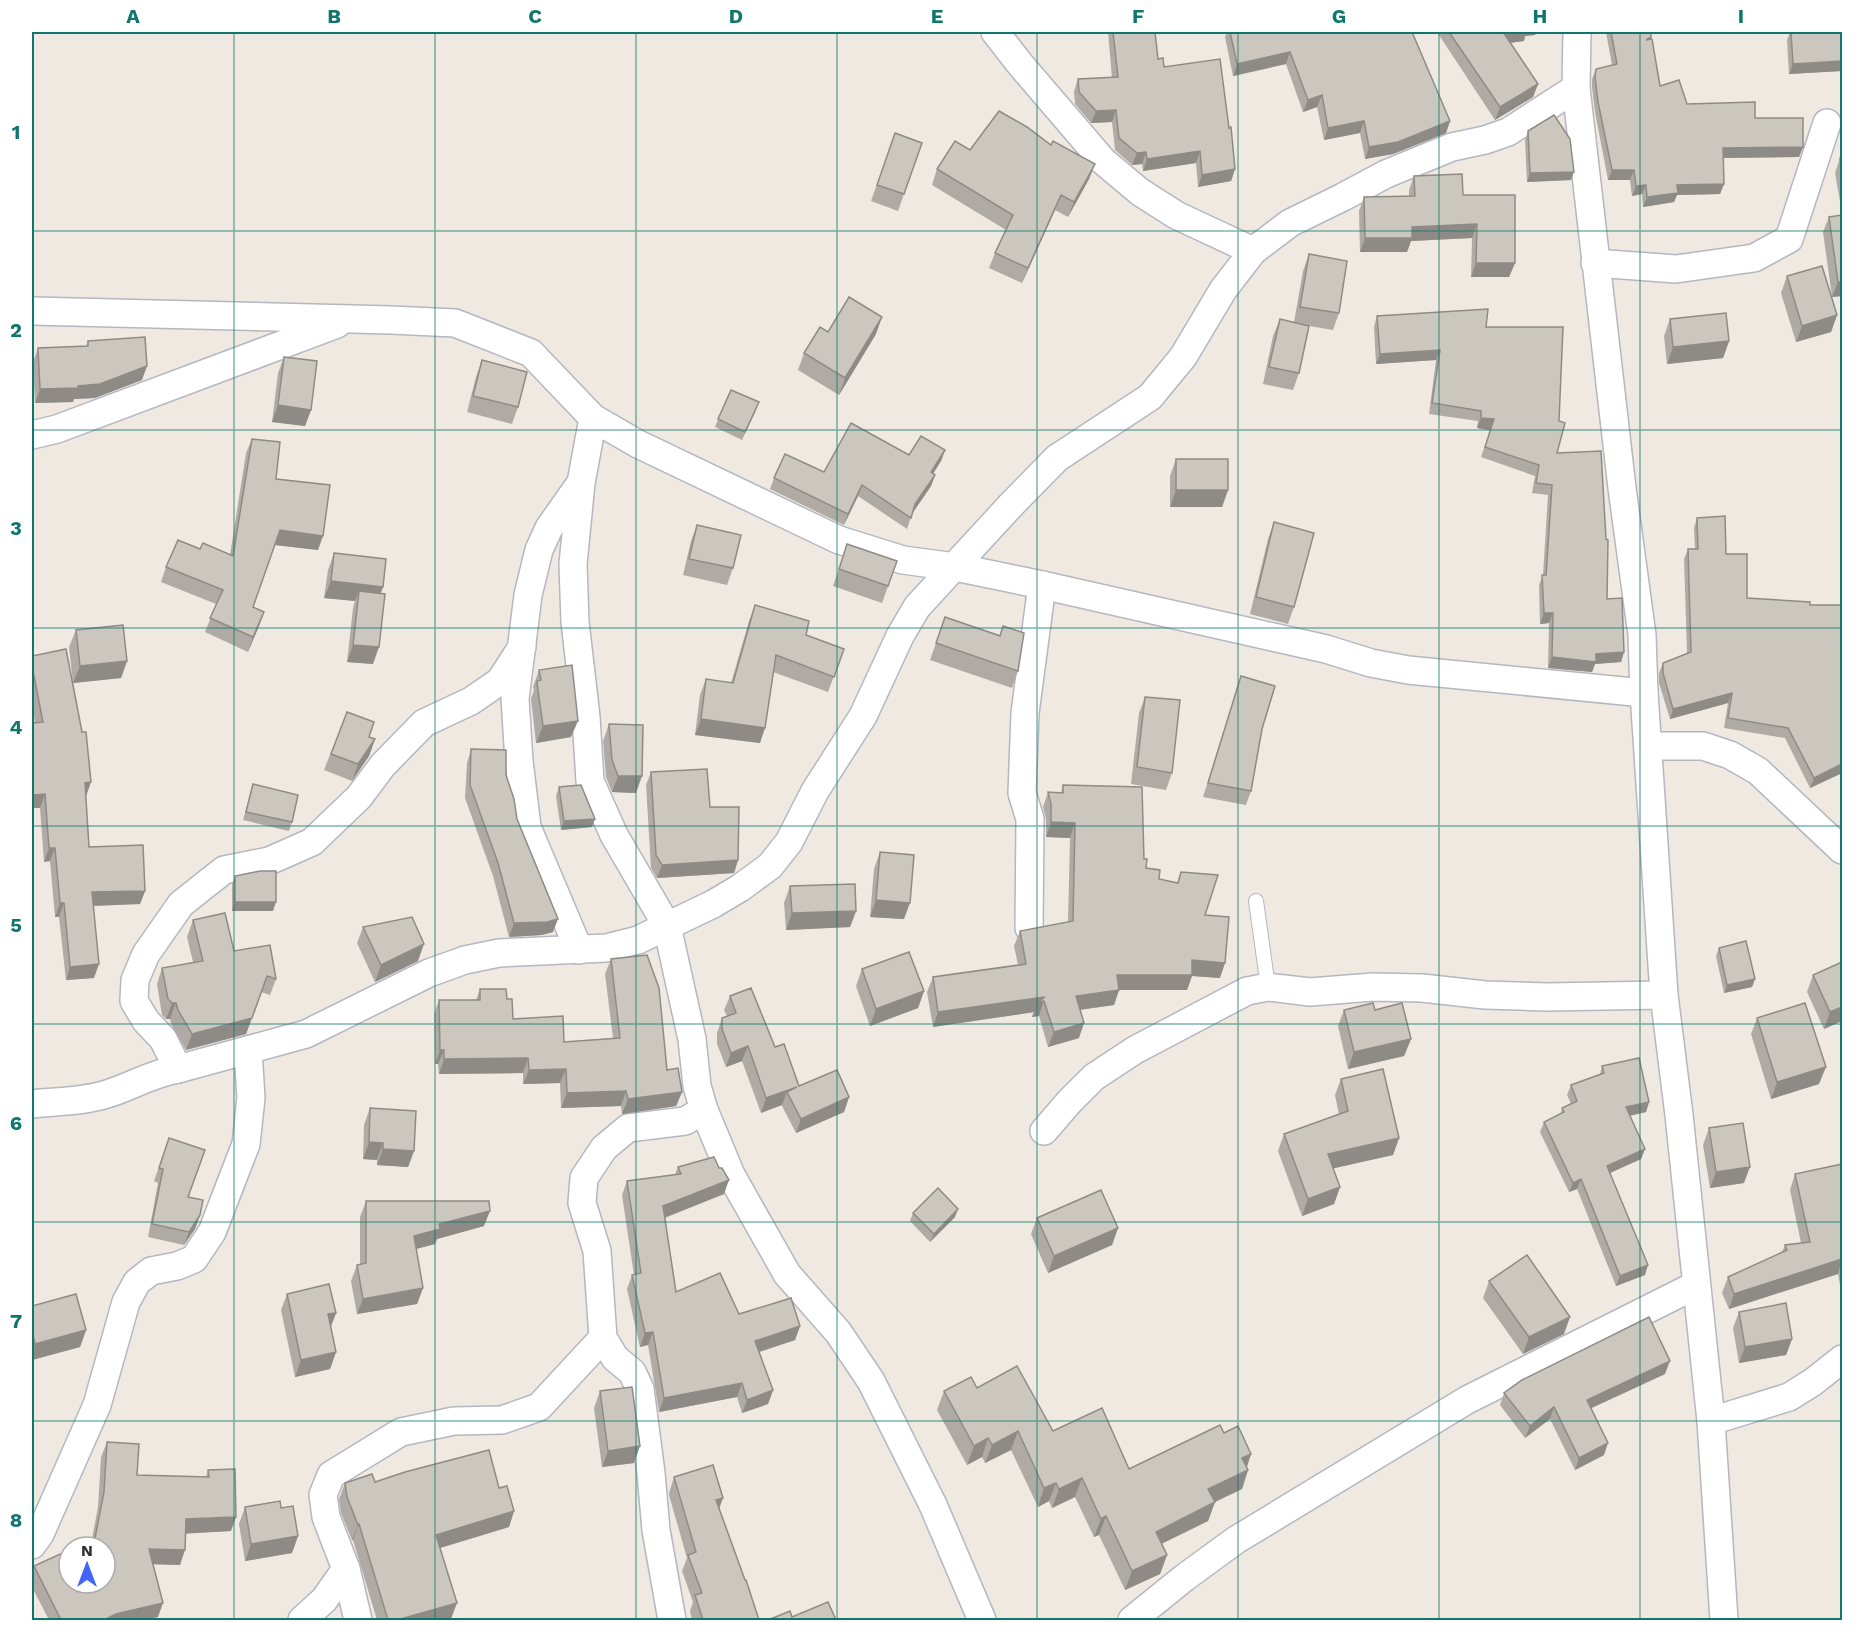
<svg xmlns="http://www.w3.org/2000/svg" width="1874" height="1652" font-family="'Work Sans',sans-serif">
  <rect width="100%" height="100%" fill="#efe9e1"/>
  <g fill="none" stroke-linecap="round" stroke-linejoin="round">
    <g stroke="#b4b7c1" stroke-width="16">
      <polyline id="lane" points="1256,901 1268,987"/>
    </g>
    <g stroke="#b4b7c1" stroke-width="30">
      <g id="street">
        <polyline points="995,32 1020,64 1103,161 1140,192 1176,215 1253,251"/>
        <polyline points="1577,32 1576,88 1622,488 1642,635 1644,693 1664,995 1679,1115 1711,1421 1724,1620"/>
        <polyline points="1595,263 1676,269 1754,258 1789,239 1827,123"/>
        <polyline points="32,311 391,320 455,323 531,353 593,418 638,444 839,540 903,560 955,567 1042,585 1326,649 1371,663 1408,670 1644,693"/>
        <polyline points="593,418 581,483 573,564 575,622 586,717 590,781 614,835 667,926 692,1039 697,1086 704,1110 731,1175 787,1274 838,1332 871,1381 933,1505 982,1620"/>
        <polyline points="32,435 57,429 337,324"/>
        <polyline points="1648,746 1703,746 1730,755 1758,771 1842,850"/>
        <polyline points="1029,928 1030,819 1022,793 1025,713 1042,585"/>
        <polyline points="579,950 527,827 519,761 515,699 528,595 539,550 549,528 580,484"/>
        <polyline points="178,1069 163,1039 146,1021 134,1001 135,980 146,954 181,904 224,870 269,861 312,842 359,797 383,765 424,723 471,701 500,681 522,647"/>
        <path d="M32,1104C57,1101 82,1102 107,1094C133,1086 150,1074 178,1069L306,1034L429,973L465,960L499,953L606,948L638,940L713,904L740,888L770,866L789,842L815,791L863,716L900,636L917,607L1011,505L1057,458L1150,397L1183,357L1223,290L1253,251L1290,223L1343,197L1386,174L1452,147L1485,140L1508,132L1576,88"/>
        <polyline points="1044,1131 1069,1102 1094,1077 1135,1050 1247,991 1268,987 1310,992 1373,987 1422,988 1485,995 1547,997 1664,995"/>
        <polyline points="1711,1421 1789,1397 1813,1382 1842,1359"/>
        <polyline points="32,1545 40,1534 97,1405 126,1302 137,1282 151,1271 177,1266 194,1259 212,1232 246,1144 251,1098 248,1050"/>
        <polyline points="302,1620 324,1600 346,1569"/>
        <polyline points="358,1620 346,1569 326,1517 323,1495 331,1475 401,1432 454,1421 502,1420 539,1407 603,1338"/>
        <polyline points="672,1620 656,1530 651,1473 640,1389 632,1372 615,1358 603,1338 597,1251 582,1203 584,1178 604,1148 628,1128 685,1121 704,1110"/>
        <polyline points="1132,1620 1184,1578 1236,1540 1467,1400 1696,1285"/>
      </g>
    </g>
    <use href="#lane" stroke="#fff" stroke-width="14"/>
    <use href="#street" stroke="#fff" stroke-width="27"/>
  </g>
  <g fill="#afaba4">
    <polygon points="1108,32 1155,32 1158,59 1164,67 1229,128 1235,169 1231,181 1198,187 1196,163 1143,171 1142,164 1132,165 1115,150 1112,122 1091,123 1075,104 1074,91 1078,79 1112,78"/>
    <polygon points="1227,32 1412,32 1450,121 1446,133 1393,154 1365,159 1360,133 1324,140 1317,107 1303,112 1286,64 1233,76 1225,37"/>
    <polygon points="1437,32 1536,32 1535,35 1525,36 1524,41 1510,43 1538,84 1533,97 1495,120"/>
    <polygon points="1606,32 1651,32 1651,39 1660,86 1687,104 1755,118 1803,147 1799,157 1723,158 1724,184 1720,194 1677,195 1674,202 1643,207 1642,194 1632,196 1630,180 1608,180 1595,112 1592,87 1592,79 1596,69 1612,65"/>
    <polygon points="1790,32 1842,32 1842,71 1789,74 1787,40"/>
    <polygon points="1528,131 1571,180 1527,182 1525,140"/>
    <polygon points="895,133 922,143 898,211 871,201"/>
    <polygon points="1051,145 1095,164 1089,179 1068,217 1055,210 1022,283 989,268 995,253 1006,230 932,185 937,169 970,150"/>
    <polygon points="1840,158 1842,158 1842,213 1835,173"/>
    <polygon points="1414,176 1463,195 1515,263 1509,277 1471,277 1472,238 1411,241 1407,252 1360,252 1359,211 1364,197 1409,196 1409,190"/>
    <polygon points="1842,215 1842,296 1832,297 1823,232 1829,217"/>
    <polygon points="1309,254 1339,313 1333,330 1309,326 1299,373 1293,390 1263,384 1273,336 1280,319 1294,322 1303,271"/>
    <polygon points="1787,276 1837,315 1831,332 1796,342 1781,293"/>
    <polygon points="1377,316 1486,327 1557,453 1624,652 1621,662 1595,664 1592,672 1548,668 1549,623 1540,624 1539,585 1543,575 1548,495 1532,493 1535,476 1481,457 1490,430 1477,428 1478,421 1429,414 1436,360 1376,364 1374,327"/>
    <polygon points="1670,319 1729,341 1723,358 1667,364 1664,336"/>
    <polygon points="828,332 876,334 839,395 798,370 804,353"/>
    <polygon points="88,341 142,380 95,398 74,399 73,402 35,403 33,362 38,348 86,346"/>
    <polygon points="284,357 311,410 305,426 272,422 278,373"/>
    <polygon points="482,360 518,407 512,424 467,412 476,377"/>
    <polygon points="756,411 742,440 715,427 718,419"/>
    <polygon points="252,439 318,550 275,545 253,607 264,612 259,626 248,652 205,632 216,604 161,582 166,567 200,549 230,555 246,453"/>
    <polygon points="945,450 941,461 933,474 935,475 931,486 912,514 907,529 858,496 844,525 770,489 774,478 824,472 909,455"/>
    <polygon points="1176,459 1228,490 1222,507 1170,507 1170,476"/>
    <polygon points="1697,518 1726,554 1747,598 1810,605 1840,774 1810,788 1785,738 1724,728 1728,703 1670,719 1659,683 1659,673 1663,663 1687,653 1684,559 1688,549 1695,549 1694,528"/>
    <polygon points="1274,522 1294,607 1288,624 1250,614 1268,539"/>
    <polygon points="697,525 733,568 727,585 683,575 691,541"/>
    <polygon points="847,544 897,561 882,603 833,586"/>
    <polygon points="334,553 383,587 380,594 373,664 347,662 353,608 355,601 324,598 328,570"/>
    <polygon points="755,605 806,635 844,649 828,692 773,672 760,743 695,735 700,695 706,679 731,683 749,621"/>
    <polygon points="945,617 1000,635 1003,626 1018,671 1012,688 930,660"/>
    <polygon points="76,630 127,661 121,678 73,683 69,647"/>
    <polygon points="32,656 91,782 86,796 89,847 145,891 140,904 94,906 94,978 66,980 59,917 55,917 50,861 44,862 40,808 32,808 32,723 35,723 32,704"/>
    <polygon points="539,670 571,737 536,743 531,699 534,690 533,687"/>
    <polygon points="1241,676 1262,729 1251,791 1246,805 1203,797"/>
    <polygon points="1145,697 1172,773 1166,790 1131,784 1139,713"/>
    <polygon points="347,712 369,737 375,739 369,756 352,781 324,770"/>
    <polygon points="609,724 636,793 612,792 606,777 603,741"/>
    <polygon points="471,749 506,775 517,819 553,932 542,935 509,937 493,876 465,798 467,763"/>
    <polygon points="651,772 710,807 738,860 734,873 657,878 651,868 646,785"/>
    <polygon points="253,784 292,822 289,831 243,820"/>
    <polygon points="1063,785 1144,859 1146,868 1159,879 1177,883 1181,872 1205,915 1220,978 1192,976 1187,990 1119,990 1114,1005 1080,1010 1079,1038 1048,1047 1039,1016 1032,1017 1034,1012 933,1027 927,992 933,977 1018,965 1014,946 1020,931 1068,922 1070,838 1046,837 1046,819 1043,807 1048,792 1061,793"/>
    <polygon points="559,787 592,827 561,830 556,796"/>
    <polygon points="880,852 904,919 870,917 874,869"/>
    <polygon points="235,876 273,911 232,911 232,884"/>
    <polygon points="790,886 856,911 850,927 786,930 784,903"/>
    <polygon points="193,920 234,951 276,979 270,995 261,992 246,1034 186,1050 172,1026 170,1019 166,1019 162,1015 157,984 162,968 193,962 187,937"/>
    <polygon points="363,927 418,961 375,982 357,943"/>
    <polygon points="1719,948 1755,979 1752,987 1724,993 1716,956"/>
    <polygon points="611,959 667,1070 682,1092 676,1106 622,1114 621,1106 561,1108 560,1083 523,1084 523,1073 439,1074 438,1064 435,1064 434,1014 439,1000 476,1000 480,989 507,999 513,1019 564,1042 613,1038 605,974"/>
    <polygon points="862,969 924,991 918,1008 870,1026 856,986"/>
    <polygon points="1813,975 1842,1021 1824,1029 1807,992"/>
    <polygon points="730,996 775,1047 799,1086 849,1097 844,1112 796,1133 782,1106 782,1105 761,1113 742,1061 726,1067 717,1044 717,1033 722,1018 727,1016 724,1010"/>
    <polygon points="1344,1010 1375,1010 1411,1039 1404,1056 1348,1069 1338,1026"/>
    <polygon points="1757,1018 1819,1084 1771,1099 1751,1034"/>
    <polygon points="1602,1066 1649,1102 1646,1112 1630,1116 1645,1149 1641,1159 1610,1173 1645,1275 1616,1286 1577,1189 1569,1192 1540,1132 1544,1122 1561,1114 1562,1108 1571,1104 1567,1095 1571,1085 1600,1074"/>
    <polygon points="1341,1079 1399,1138 1393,1155 1333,1168 1340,1187 1334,1204 1302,1216 1278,1151 1284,1134 1339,1115 1335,1095"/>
    <polygon points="370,1108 414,1151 408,1167 377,1165 377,1160 363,1159 364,1125"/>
    <polygon points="1709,1128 1744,1183 1710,1188 1703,1145"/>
    <polygon points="169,1138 188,1197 200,1215 195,1229 184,1245 148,1237 158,1183 154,1181"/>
    <polygon points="1842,1164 1842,1296 1838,1274 1729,1309 1722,1293 1728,1277 1782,1252 1785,1245 1801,1243 1790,1190 1795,1174"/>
    <polygon points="678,1167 724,1194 665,1218 676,1292 739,1314 800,1326 795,1340 759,1352 773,1390 768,1404 742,1413 737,1397 659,1412 648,1345 640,1347 627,1289 632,1275 634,1275 622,1195 627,1181 675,1174"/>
    <polygon points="366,1201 484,1226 437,1239 435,1244 416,1249 423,1288 417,1304 357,1314 351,1281 357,1265 360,1264 360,1217"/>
    <polygon points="913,1213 955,1217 930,1242 910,1221"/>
    <polygon points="1037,1218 1118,1228 1112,1245 1048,1273 1031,1234"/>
    <polygon points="1489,1281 1564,1334 1523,1354 1483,1298"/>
    <polygon points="287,1294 336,1313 331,1326 336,1352 330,1369 295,1377 281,1310"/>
    <polygon points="32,1306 86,1330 80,1347 32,1360"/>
    <polygon points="1739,1312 1792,1339 1786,1355 1739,1363 1733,1328"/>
    <polygon points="1665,1374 1591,1408 1604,1455 1575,1470 1550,1419 1525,1438 1500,1405 1504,1393"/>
    <polygon points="977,1388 1053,1431 1129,1469 1224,1433 1251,1454 1247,1467 1248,1470 1242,1489 1215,1502 1208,1521 1161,1544 1167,1555 1160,1574 1125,1590 1099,1535 1094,1537 1075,1497 1052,1508 1049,1501 1038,1507 1011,1450 985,1463 982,1457 967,1465 937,1410 944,1391"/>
    <polygon points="600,1391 634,1463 602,1467 594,1408"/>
    <polygon points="107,1442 137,1475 206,1477 208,1470 231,1531 186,1533 180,1565 153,1564 158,1617 144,1620 49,1620 32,1587 32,1572 34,1566 92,1539 98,1507 101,1457"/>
    <polygon points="674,1477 723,1498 719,1508 759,1620 692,1620 690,1611 693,1602 682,1571 687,1558 669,1495 669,1493"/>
    <polygon points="375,1482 499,1488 514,1511 509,1527 440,1548 451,1619 445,1620 377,1620 353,1540 352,1540 341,1513 339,1499 345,1483"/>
    <polygon points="245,1507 298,1536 292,1553 245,1561 239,1524"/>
  </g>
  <g fill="#8e8b86">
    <polygon points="1503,32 1536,32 1535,35 1525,36 1524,41 1499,44"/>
    <polygon points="1290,52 1286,64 1233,76 1237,64"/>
    <polygon points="1842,61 1842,71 1789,74 1793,64"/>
    <polygon points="1538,84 1533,97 1495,120 1500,107"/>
    <polygon points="1322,95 1317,107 1303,112 1308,100"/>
    <polygon points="1116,110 1112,122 1091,123 1096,111"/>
    <polygon points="1364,121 1360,133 1324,140 1328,128"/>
    <polygon points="1450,121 1446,133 1393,154 1365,159 1369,147"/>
    <polygon points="1803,147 1799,157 1719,158 1723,148"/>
    <polygon points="1200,151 1196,163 1143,171 1147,159"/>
    <polygon points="1146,152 1142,164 1132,165 1137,153"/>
    <polygon points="1095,164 1089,179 1068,217 1074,202"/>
    <polygon points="1235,169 1231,181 1198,187 1202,175"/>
    <polygon points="1612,170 1634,170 1630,180 1608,180"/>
    <polygon points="1574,172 1571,180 1527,182 1530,173"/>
    <polygon points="1724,184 1720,194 1677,195 1674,202 1643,207 1647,197 1677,185"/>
    <polygon points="1646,185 1642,194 1632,196 1636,186"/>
    <polygon points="1061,195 1055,210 1022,283 1028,268"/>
    <polygon points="1477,224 1472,238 1411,241 1407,252 1360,252 1365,238 1412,227"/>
    <polygon points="1476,263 1515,263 1509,277 1471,277"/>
    <polygon points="1838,282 1842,282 1842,296 1832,297"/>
    <polygon points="1837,315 1831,332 1796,342 1802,326"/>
    <polygon points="882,317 876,334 839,395 845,378"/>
    <polygon points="1729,341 1723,358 1667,364 1673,347"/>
    <polygon points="1440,350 1436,360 1376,364 1380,354"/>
    <polygon points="147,366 142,380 95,398 74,399 73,402 35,403 40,389 78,386"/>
    <polygon points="278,405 311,410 305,426 272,422"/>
    <polygon points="1481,418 1494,419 1490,430 1477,428"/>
    <polygon points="945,450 941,461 927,483 931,472"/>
    <polygon points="935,475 931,486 911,515 915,504"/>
    <polygon points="862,485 858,496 844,525 848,514"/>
    <polygon points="1176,490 1228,490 1222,507 1170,507"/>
    <polygon points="280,530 323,536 318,550 275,545"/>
    <polygon points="331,581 383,587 377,604 359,591 355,601 324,598"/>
    <polygon points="264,612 259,626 248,652 253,637"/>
    <polygon points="1544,613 1553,613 1549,623 1540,624"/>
    <polygon points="353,645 379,647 373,664 347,662"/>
    <polygon points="1624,652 1621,662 1595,664 1592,672 1548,668 1552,657"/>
    <polygon points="127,661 121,678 73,683 80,666"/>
    <polygon points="1732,693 1728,703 1670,719 1673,709"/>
    <polygon points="701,719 765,728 760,743 695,735"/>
    <polygon points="578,721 571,737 536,743 543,726"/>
    <polygon points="375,739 369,756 352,781 358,764"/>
    <polygon points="1842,758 1842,768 1840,774 1810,788 1814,778"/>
    <polygon points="618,776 642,776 636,793 612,792"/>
    <polygon points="91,782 86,796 80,796 85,783"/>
    <polygon points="45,794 40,808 32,808 32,795"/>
    <polygon points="595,819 592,827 561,830 564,821"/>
    <polygon points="1051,822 1075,823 1070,838 1046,837"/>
    <polygon points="49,848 55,848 50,861 44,862"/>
    <polygon points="738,860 734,873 657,878 662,865"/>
    <polygon points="145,891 140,904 87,906 92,892"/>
    <polygon points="876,900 910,903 904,919 870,917"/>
    <polygon points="235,902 276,902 273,911 232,911"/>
    <polygon points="60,903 64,903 59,917 55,917"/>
    <polygon points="856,911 850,927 786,930 792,913"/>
    <polygon points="558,919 553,932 542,935 509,937 514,923"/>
    <polygon points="424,944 418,961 375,982 381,965"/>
    <polygon points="1192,960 1225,963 1220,978 1192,976 1187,990 1119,990 1114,1005 1070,1011 1076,996 1117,975"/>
    <polygon points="99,964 94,978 66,980 70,967"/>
    <polygon points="1755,979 1752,987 1724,993 1727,985"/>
    <polygon points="924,991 918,1008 870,1026 876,1009"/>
    <polygon points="1045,997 1039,1016 1032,1017 1034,1012 933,1027 938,1012"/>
    <polygon points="172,1003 176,1003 170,1019 166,1019"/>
    <polygon points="1842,1007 1842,1021 1824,1029 1830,1012"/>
    <polygon points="252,1018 246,1034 186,1050 192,1034"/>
    <polygon points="1084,1023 1079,1038 1048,1047 1054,1032"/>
    <polygon points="1411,1039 1404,1056 1348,1069 1354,1052"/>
    <polygon points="748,1046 742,1061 726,1067 731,1053"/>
    <polygon points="440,1050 444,1050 438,1064 435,1064"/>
    <polygon points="528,1058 523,1073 439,1074 444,1059"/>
    <polygon points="1826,1067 1819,1084 1771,1099 1777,1082"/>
    <polygon points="566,1069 560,1083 523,1084 529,1070"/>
    <polygon points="797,1087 787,1092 782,1105 761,1113 766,1098"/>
    <polygon points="626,1091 621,1106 561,1108 567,1093"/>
    <polygon points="682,1092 676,1106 622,1114 628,1099"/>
    <polygon points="849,1097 844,1112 796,1133 801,1119"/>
    <polygon points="1649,1102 1646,1112 1622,1117 1626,1107"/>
    <polygon points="1399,1138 1393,1155 1322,1171 1328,1154"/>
    <polygon points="369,1142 383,1143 377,1160 363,1159"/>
    <polygon points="383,1149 414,1151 408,1167 377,1165"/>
    <polygon points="1645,1149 1641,1159 1603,1176 1607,1166"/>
    <polygon points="1750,1167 1744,1183 1710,1188 1716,1172"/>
    <polygon points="1581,1179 1577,1189 1569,1192 1573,1183"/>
    <polygon points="729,1180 724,1194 658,1220 663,1206"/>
    <polygon points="1340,1187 1334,1204 1302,1216 1308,1199"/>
    <polygon points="958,1209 955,1217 930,1242 934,1234"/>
    <polygon points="490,1211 484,1226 437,1239 435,1244 408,1251 414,1236 439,1224"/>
    <polygon points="200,1215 195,1229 184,1245 189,1232"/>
    <polygon points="1118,1228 1112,1245 1048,1273 1054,1256"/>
    <polygon points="1842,1259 1838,1274 1729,1309 1734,1294"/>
    <polygon points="1648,1265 1645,1275 1616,1286 1620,1276"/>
    <polygon points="423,1288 417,1304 357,1314 363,1299"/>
    <polygon points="336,1313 330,1329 328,1314"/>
    <polygon points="1570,1317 1564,1334 1523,1354 1529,1337"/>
    <polygon points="800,1326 795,1340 750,1355 755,1341"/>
    <polygon points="86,1330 80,1347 32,1360 32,1354 35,1344"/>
    <polygon points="653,1332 648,1345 640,1347 645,1333"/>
    <polygon points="1792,1339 1786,1355 1739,1363 1745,1347"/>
    <polygon points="336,1352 330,1369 295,1377 301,1360"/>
    <polygon points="1670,1361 1665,1374 1583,1412 1587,1400"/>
    <polygon points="742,1383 737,1397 659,1412 664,1398"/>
    <polygon points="773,1390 768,1404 742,1413 747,1400"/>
    <polygon points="1554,1407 1550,1419 1525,1438 1530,1426"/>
    <polygon points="1018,1431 1011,1450 985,1463 992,1445"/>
    <polygon points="988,1438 982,1457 967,1465 974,1446"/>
    <polygon points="1608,1443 1604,1455 1575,1470 1579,1458"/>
    <polygon points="640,1446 634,1463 602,1467 608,1451"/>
    <polygon points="1251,1454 1245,1472 1248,1470 1242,1489 1202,1508 1208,1489 1242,1458"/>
    <polygon points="1082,1478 1075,1497 1052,1508 1059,1489"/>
    <polygon points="1056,1483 1049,1501 1038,1507 1044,1488"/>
    <polygon points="723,1498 717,1514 716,1500"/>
    <polygon points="1215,1502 1208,1521 1149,1550 1156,1532"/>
    <polygon points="514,1511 509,1527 430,1551 436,1535"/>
    <polygon points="1106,1516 1099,1535 1094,1537 1101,1519"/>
    <polygon points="236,1517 231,1531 181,1534 186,1519"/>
    <polygon points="359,1524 353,1540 352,1540 358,1525"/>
    <polygon points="298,1536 292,1553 245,1561 251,1544"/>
    <polygon points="149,1549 185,1550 180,1565 144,1564"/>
    <polygon points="1167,1555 1160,1574 1125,1590 1132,1571"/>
    <polygon points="163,1603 158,1617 144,1620 104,1620 116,1614"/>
    <polygon points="457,1603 451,1619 445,1620 397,1620"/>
  </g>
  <g fill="#cbc7bf" stroke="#8e8b86" stroke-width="1.5">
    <polygon points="1113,32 1155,32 1158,59 1163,58 1164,67 1220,59 1229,128 1231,127 1235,169 1202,175 1200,151 1147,159 1146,152 1137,153 1119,138 1116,110 1096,111 1079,92 1078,79 1118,77"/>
    <polygon points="1230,32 1412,32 1450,121 1398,142 1369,147 1364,121 1328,128 1322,95 1308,100 1290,52 1237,64"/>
    <polygon points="1449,32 1507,32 1503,32 1538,84 1500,107"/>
    <polygon points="1611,32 1651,32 1651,37 1646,40 1652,39 1660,86 1679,80 1687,104 1755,102 1755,118 1803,118 1803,147 1723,148 1724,184 1677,185 1678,193 1647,197 1646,185 1636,186 1634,170 1612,170 1598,102 1595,77 1596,69 1617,64"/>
    <polygon points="1791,32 1842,32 1842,61 1793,64"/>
    <polygon points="999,111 1027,127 1051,145 1053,141 1095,164 1074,202 1061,195 1028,268 995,253 1013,215 937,169 955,141 970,150"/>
    <polygon points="1554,115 1570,139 1574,172 1530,173 1528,131"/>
    <polygon points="895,133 922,143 904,194 877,185"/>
    <polygon points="1840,158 1842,158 1842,170"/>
    <polygon points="1462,174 1463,195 1515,195 1515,263 1476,263 1477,224 1412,227 1412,238 1365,238 1364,197 1415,196 1414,176"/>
    <polygon points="1842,215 1842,282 1838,282 1829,217"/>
    <polygon points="1309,254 1347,261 1339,313 1300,307"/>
    <polygon points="1822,266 1837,315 1802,326 1787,276"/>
    <polygon points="849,297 882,317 845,378 804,353 820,327 828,332"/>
    <polygon points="1488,309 1486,327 1563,327 1559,421 1565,423 1557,453 1601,451 1606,539 1608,540 1607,599 1622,598 1624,652 1596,654 1596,662 1552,657 1553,613 1544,613 1542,575 1546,575 1552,485 1536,483 1539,465 1485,447 1494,419 1481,418 1481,411 1432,403 1440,350 1380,354 1377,316"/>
    <polygon points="1726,313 1729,341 1673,347 1670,319"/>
    <polygon points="1280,319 1309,326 1299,373 1269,367"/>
    <polygon points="145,337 147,366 100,384 78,386 78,388 40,389 38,348 88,346 88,341"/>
    <polygon points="284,357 317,361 311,410 278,405"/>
    <polygon points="482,360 527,372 518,407 473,396"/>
    <polygon points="731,390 759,402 745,432 718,419"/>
    <polygon points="851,423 909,455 921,436 945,450 931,472 935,475 915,504 911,518 862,485 848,514 774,478 785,454 824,472"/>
    <polygon points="252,439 280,442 276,479 330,485 323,536 280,530 253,607 264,612 253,637 210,618 223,590 166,567 178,540 200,549 203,543 233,556"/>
    <rect x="1176" y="459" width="52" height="31"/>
    <polygon points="1725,516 1726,554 1747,554 1747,598 1810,602 1810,605 1842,605 1842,758 1841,759 1842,764 1814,778 1788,728 1728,718 1732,693 1673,709 1663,673 1663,663 1691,652 1688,549 1698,549 1697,518"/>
    <polygon points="1274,522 1314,533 1294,607 1256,597"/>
    <polygon points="697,525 741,535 733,568 689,559"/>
    <polygon points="847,544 897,561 888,586 839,569"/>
    <polygon points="334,553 386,559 383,587 331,581"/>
    <polygon points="359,591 385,594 379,647 353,645"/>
    <polygon points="755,605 809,621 806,635 844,649 834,677 776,655 765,728 701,719 706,679 733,683"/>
    <polygon points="945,617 1000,636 1003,626 1024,633 1018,671 936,643"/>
    <polygon points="123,625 127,661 80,666 76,630"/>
    <polygon points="66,649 82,732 86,732 91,782 85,783 89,847 143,845 145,891 92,892 99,964 70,967 64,903 60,903 55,848 49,848 45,794 32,795 32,723 43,722 32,666 32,656"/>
    <polygon points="572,665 578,721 543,726 537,683 537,681 541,680 539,670"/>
    <polygon points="1241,676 1275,686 1262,729 1251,791 1208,783"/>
    <polygon points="1145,697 1180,700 1172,773 1137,767"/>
    <polygon points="347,712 374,722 369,737 375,739 358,764 331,754"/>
    <polygon points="609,724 643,725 642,776 618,776 612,760"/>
    <polygon points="471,749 506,750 506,775 514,799 517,819 558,919 547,922 514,923 498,863 470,785"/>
    <polygon points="707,769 710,807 739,807 738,860 662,865 656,855 651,772"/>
    <polygon points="253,784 298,795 292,822 246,812"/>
    <polygon points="581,785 595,819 564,821 559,787"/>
    <polygon points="1063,785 1142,787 1144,859 1147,859 1146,868 1160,870 1159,879 1178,883 1181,872 1218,875 1205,915 1229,917 1225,963 1192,960 1192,975 1117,975 1119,990 1076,996 1084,1023 1054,1032 1044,1001 1038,1002 1045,997 938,1012 933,977 1026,964 1020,931 1073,921 1075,823 1051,822 1051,804 1048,792 1063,793"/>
    <polygon points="880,852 914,855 910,903 876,900"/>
    <polygon points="260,871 276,871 276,902 235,902 235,876"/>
    <polygon points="855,884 856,911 792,913 790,886"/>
    <polygon points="225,913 234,951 270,945 276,979 267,976 252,1018 192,1034 178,1010 176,1003 172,1003 168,999 162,968 203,961 193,920"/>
    <polygon points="412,917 424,944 381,965 363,927"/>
    <polygon points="1746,941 1755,979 1727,985 1719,948"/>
    <polygon points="909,952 924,991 876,1009 862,969"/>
    <polygon points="647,955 659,988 667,1070 678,1068 682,1092 628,1099 626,1091 567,1093 566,1069 529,1070 528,1058 444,1059 444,1050 440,1050 439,1000 480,1000 480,989 506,989 507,999 512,999 513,1019 563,1016 564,1042 620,1038 611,959"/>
    <polygon points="1842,962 1842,1007 1830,1012 1813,975"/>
    <polygon points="751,988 775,1047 784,1044 799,1086 837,1070 849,1097 801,1119 787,1092 797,1087 766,1098 748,1046 731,1053 722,1029 722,1018 736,1013 730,996"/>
    <polygon points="1373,1003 1375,1010 1402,1003 1411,1039 1354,1052 1344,1010"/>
    <polygon points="1805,1003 1826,1067 1777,1082 1757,1018"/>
    <polygon points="1639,1058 1649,1102 1626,1107 1645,1149 1607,1166 1648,1265 1620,1276 1581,1179 1573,1183 1544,1122 1564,1112 1562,1108 1577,1101 1571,1085 1604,1073 1602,1066"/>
    <polygon points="1383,1069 1399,1138 1328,1154 1340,1187 1308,1199 1284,1134 1348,1111 1341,1079"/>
    <polygon points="370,1108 416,1111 414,1151 383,1149 383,1143 369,1142"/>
    <polygon points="1743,1123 1750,1167 1716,1172 1709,1128"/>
    <polygon points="169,1138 205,1150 188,1197 203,1200 200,1215 189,1232 152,1224 163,1169 159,1168"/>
    <polygon points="714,1157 719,1168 722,1168 729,1180 663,1206 676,1292 720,1273 739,1314 791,1298 800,1326 755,1341 773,1390 747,1400 742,1383 664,1398 653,1332 645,1333 632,1275 641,1273 627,1181 681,1174 678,1167"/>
    <polygon points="1842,1164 1842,1259 1734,1294 1728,1277 1787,1250 1785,1245 1810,1242 1795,1174"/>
    <polygon points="938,1188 958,1209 934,1234 913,1213"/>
    <polygon points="1101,1190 1118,1228 1054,1256 1037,1218"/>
    <polygon points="366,1201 489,1201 490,1211 439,1224 440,1229 414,1236 423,1288 363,1299 357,1265 366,1263"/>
    <polygon points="1527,1255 1570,1317 1529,1337 1489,1281"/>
    <polygon points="329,1284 336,1313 328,1314 336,1352 301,1360 287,1294"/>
    <polygon points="76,1294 86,1330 35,1344 32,1331 32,1306"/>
    <polygon points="1786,1303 1792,1339 1745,1347 1739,1312"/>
    <polygon points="1649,1317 1670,1361 1587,1400 1608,1443 1579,1458 1554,1407 1530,1426 1504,1393 1522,1380"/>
    <polygon points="1017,1366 1053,1431 1102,1408 1129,1469 1220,1425 1224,1433 1238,1426 1251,1454 1242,1458 1248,1470 1208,1489 1215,1502 1156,1532 1167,1555 1132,1571 1106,1516 1101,1519 1082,1478 1059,1489 1056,1483 1044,1488 1018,1431 992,1445 988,1438 974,1446 944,1391 971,1377 977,1388"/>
    <polygon points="632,1387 640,1446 608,1451 600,1391"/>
    <polygon points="107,1442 139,1444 137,1475 209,1477 208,1470 235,1469 236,1517 186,1519 185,1550 149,1549 163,1603 116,1614 104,1620 61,1620 34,1566 69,1550 69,1583 105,1583 105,1547 75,1547 95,1538 104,1492"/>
    <polygon points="489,1450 499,1488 507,1486 514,1511 436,1535 457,1603 397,1620 388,1620 359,1524 358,1525 347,1497 345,1483 372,1474 375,1482 405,1472"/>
    <polygon points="713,1465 723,1498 716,1500 745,1580 746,1580 759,1620 703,1620 695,1595 702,1593 688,1555 696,1552 674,1477"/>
    <polygon points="280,1501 281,1508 293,1506 298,1536 251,1544 245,1507"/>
    <polygon points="828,1602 836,1620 768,1620 790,1611 792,1617"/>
  </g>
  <path fill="none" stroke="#0f766e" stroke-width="1.5" stroke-opacity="0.55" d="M234,32V1620M435,32V1620M636,32V1620M837,32V1620M1037,32V1620M1238,32V1620M1439,32V1620M1640,32V1620M32,231H1842M32,430H1842M32,628H1842M32,826H1842M32,1024H1842M32,1222H1842M32,1421H1842"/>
  <rect width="1874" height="1652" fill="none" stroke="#ffffff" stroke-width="66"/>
  <g transform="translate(87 1565)"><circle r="28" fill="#ffffff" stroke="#ababab" stroke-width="1.5"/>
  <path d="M0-4.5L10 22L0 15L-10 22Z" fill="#4264fb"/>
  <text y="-9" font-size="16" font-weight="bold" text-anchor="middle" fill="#2e2e2e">N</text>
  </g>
  <rect x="33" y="33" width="1808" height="1586" fill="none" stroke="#0f766e" stroke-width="2"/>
  <g font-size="20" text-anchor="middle" font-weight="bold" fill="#0f766e">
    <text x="133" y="23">A</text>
    <text x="334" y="23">B</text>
    <text x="535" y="23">C</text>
    <text x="736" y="23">D</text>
    <text x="937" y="23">E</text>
    <text x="1138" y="23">F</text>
    <text x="1339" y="23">G</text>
    <text x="1540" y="23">H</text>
    <text x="1741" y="23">I</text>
    <text x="16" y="139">1</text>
    <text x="16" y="337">2</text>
    <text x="16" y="535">3</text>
    <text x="16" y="734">4</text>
    <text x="16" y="932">5</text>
    <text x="16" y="1130">6</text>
    <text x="16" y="1328">7</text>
    <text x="16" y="1527">8</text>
  </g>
</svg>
